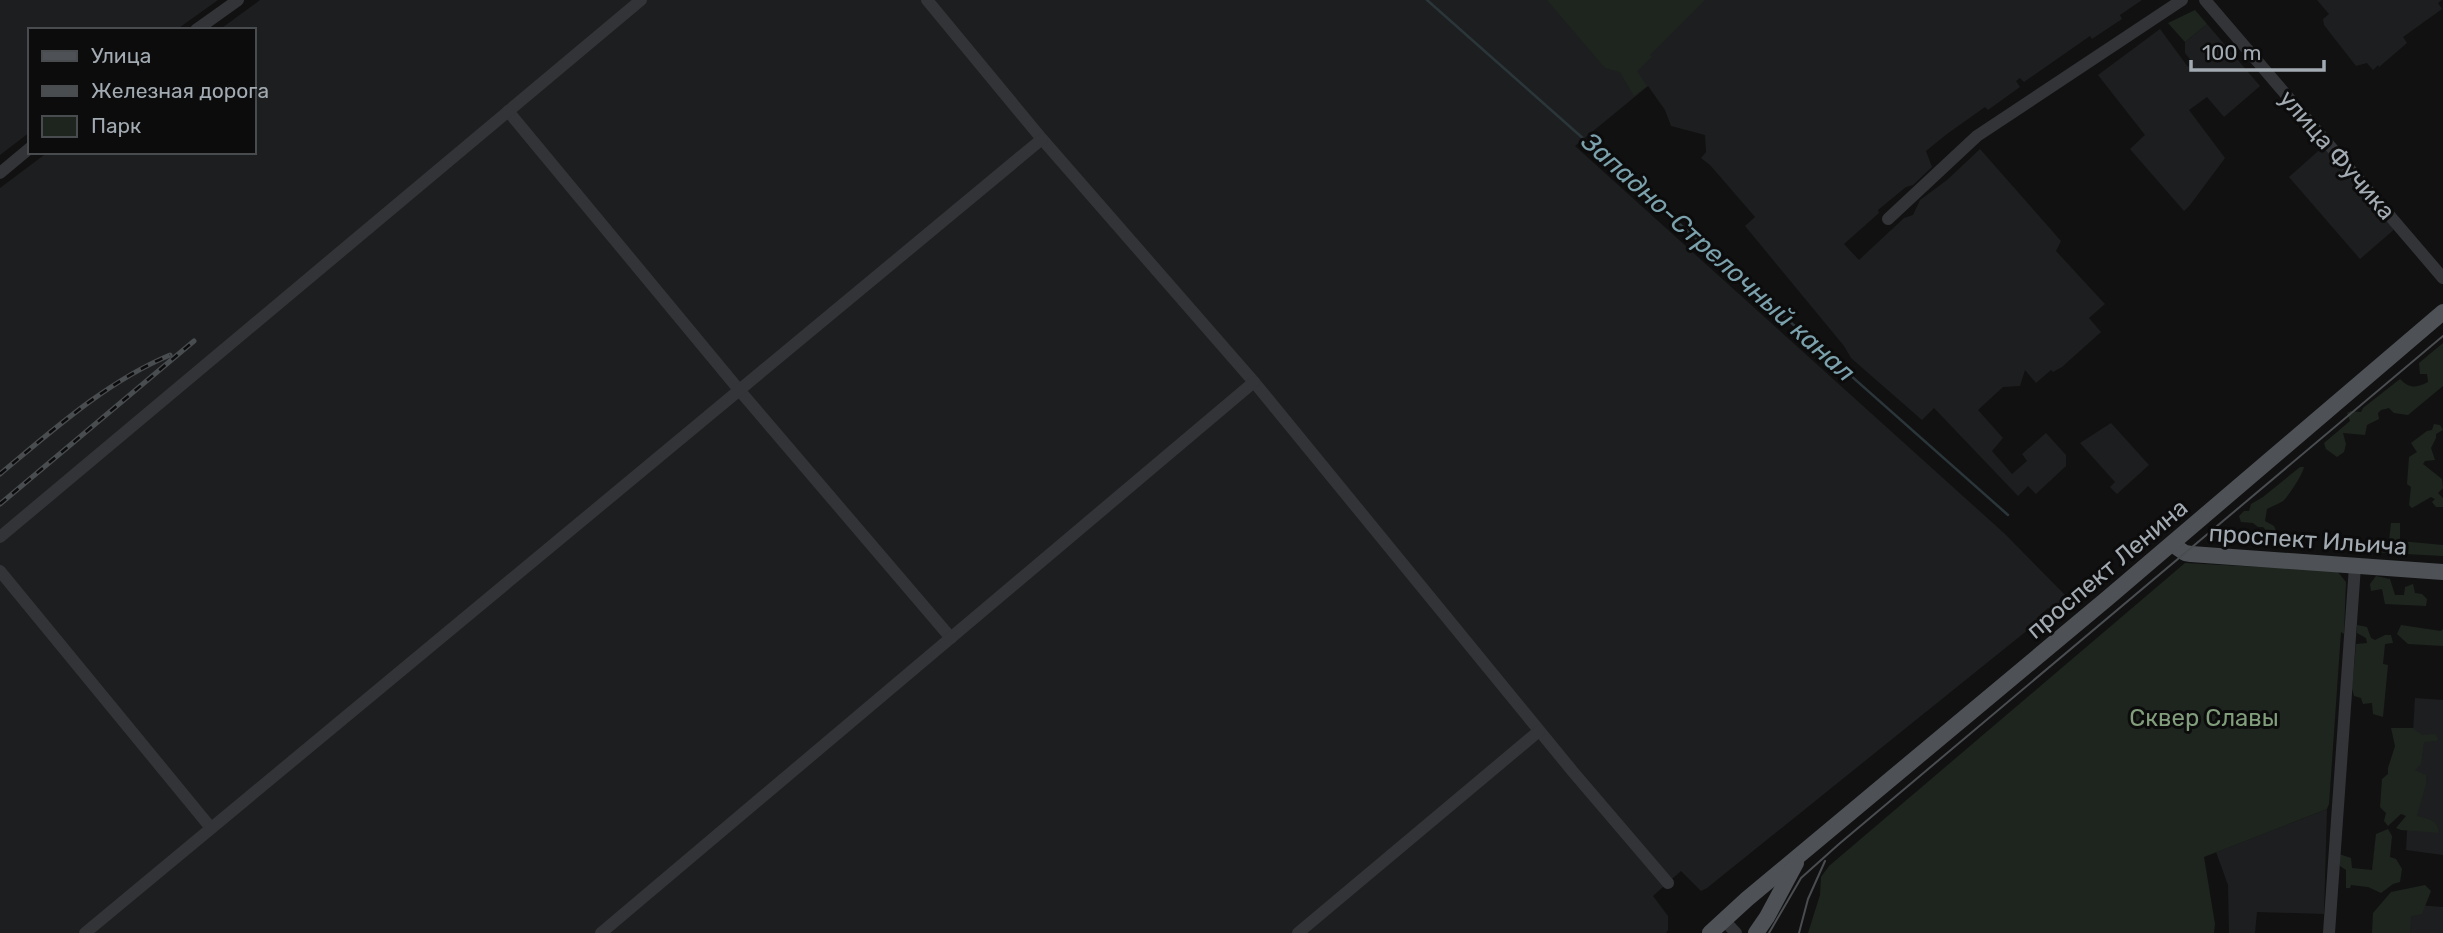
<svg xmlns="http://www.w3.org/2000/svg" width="2443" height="933" font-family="Rubik,sans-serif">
  <rect width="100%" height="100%" fill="#111112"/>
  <g fill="#1d1e1f">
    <polygon points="0,0 218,0 176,30 30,30 30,132 0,155"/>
    <polygon points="260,0 2142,0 2120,15 2122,19 2092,39 2090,36 2024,82 2020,78 2016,81 2020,87 1988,110 1985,107 1947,134 1926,151 1932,167 1913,185 1906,187 1878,210 1879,213 1844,244 1859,260 1904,218 1913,215 1920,200 1947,180 1980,149 2061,241 2056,251 2105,304 2089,318 2101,332 2062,367 2053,372 2051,370 2036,383 2025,370 2020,386 2003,387 1978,410 2003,438 1992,451 2012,474 2027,461 2022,454 2046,433 2066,455 2066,466 2036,494 2028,486 2018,496 1934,408 1922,420 1851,358 1844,346 1745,226 1755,217 1710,165 1701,158 1706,152 1705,135 1671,126 1665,110 1648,86 1575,146 2005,534 2067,597 2054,611 2048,608 2037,618 2039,621 1707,888 1701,891 1681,871 1653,896 1668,916 1668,930 1666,933 0,933 0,188 48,152 254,152 254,30 219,30"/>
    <polygon points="2317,0 2442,0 2438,3 2442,9 2403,37 2407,43 2379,67 2378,65 2373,70 2367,63 2356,66 2324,25 2323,19 2329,14"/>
    <polygon points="2207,24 2260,86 2224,117 2207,97 2189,110 2225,158 2190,205 2184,211 2130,149 2145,135 2098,75 2160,29 2188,67 2193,63 2185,53 2185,42"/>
    <polygon points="2325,145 2397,227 2360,259 2289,177"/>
    <polygon points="2111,423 2149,465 2117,494 2110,487 2115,482 2080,443"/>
    <polygon points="2415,698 2443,700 2443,855 2406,850"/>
    <polygon points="2327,809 2324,914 2257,912 2255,933 2229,933 2228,885 2216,852"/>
    <polygon points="2403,904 2443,907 2443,933 2401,933"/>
  </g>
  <g fill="#1e251e">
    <polygon points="1547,0 1705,0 1650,55 1652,57 1637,71 1647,86 1634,96 1620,72 1605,68"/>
    <polygon points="2195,10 2207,24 2185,42 2168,23"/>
    <path d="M2443,343V386L2408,415L2394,413L2389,408L2381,410L2378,413L2379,419L2367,425L2365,435L2343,433L2346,444L2344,452L2337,457L2326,449L2324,443L2350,421L2347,413L2351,411L2361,412L2363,408L2400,379C2410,389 2416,388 2428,382L2427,374H2420L2419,363Z"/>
    <polygon points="2434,424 2440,425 2443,430 2436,434 2436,438 2431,448 2435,460 2425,461 2423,464 2442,479 2443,488 2438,493 2443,498 2443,507 2436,507 2432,502 2435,499 2431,497 2412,508 2409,505 2411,487 2407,484 2409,457 2417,452 2411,443 2427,431 2432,430"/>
    <path d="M2300,467H2304C2303,474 2288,497 2283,501C2279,504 2272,506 2267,509L2265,521L2274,526L2277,533L2272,537L2263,527H2258L2253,523L2241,522L2239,516L2244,511H2249L2251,504L2263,497Z"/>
    <polygon points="2391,523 2400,523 2400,541 2443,545 2443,556 2369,552 2369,539 2389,541"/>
    <polygon points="2185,563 2337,571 2346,582 2344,634 2341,632 2329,804 2327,809 2204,857 2215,924 2214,933 1808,933 1820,895 1821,877 1829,866"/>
    <polygon points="2376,576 2390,579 2395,595 2404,595 2405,587 2413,584 2415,593 2422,594 2427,599 2426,606 2385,604 2382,589 2371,591 2370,584"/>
    <polygon points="2357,625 2367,627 2371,638 2375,640 2385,635 2391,635 2393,643 2385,644 2383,664 2388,665 2383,717 2373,714 2372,703 2363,704 2361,698 2354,696 2352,688 2356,644 2367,643 2366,638 2357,633"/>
    <polygon points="2401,625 2441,631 2443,629 2443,646 2408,644 2397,634"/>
    <path d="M2391,728H2413L2422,735L2435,734L2438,739L2437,741L2424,742L2421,764L2415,770L2426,775V784L2417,816C2429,819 2437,819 2439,833L2401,830L2396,828L2406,816L2401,814L2388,826L2384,821L2386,813L2380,807L2382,779L2388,774V768L2395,746Z"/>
    <polygon points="2388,829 2392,836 2390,857 2396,859 2402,869 2400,882 2393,884 2381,893 2368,887 2351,885 2350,888 2346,888 2346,870 2340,866 2339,854 2351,858 2352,868 2372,870 2376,834"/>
    <polygon points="2425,885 2431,891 2422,914 2411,916 2410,933 2372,933 2373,913 2391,892"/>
  </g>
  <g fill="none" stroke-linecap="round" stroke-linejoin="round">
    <polyline stroke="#2b363a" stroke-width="2.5" points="1427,0 2008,515"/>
    <g stroke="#323437" stroke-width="12">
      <polyline points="927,0 1042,139 1254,382 1574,773 1668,883"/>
      <polyline points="2205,0 2443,278"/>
      <polyline points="196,30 238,0"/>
      <polyline points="508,111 740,391 951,638"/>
      <polyline points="0,173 30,148"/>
      <polyline points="1888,219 1977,136 2182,0"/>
      <polyline points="0,537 641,0"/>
      <polyline points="0,571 211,828"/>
      <polyline points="1724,920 1736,933"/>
      <polyline points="85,933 1042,139"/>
      <polyline points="601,933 1254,382"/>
      <polyline points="1298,933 1539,731"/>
      <polyline points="2329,933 2355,566"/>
    </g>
    <g stroke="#4e5256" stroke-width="16">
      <polyline points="2172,544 2185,553 2191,554 2443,572"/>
      <polyline points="1710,933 1747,899 2109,597 2443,312"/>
      <polyline points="1756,933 1767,917 1796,863"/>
    </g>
    <g stroke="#494d50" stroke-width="2">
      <polyline points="1769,933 1801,878 1839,844 2443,336"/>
      <polyline points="1799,933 1808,899 1825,861"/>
    </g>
    <g stroke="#494d50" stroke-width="5">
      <g id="rail">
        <path d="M0,474C53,430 106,382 170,355"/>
        <polyline points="0,504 194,341"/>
      </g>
    </g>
    <use href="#rail" stroke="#0c0c0d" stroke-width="2.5" stroke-dasharray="8" stroke-linecap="butt"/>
  </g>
  <g text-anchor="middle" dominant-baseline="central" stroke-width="6" stroke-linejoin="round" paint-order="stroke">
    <g font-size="24" fill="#a3abb2" stroke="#0c0c0d">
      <text transform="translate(2337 155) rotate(49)">улица Фучика</text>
      <text transform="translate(2308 540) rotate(4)">проспект Ильича</text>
      <text transform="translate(2107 569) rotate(-40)">проспект Ленина</text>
    </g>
    <g font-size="24" fill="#819d7b" stroke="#0c0c0d">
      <text x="2204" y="718">Сквер Славы</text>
    </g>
    <g font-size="26" font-style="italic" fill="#7ba1ac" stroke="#0c0c0d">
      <text transform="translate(1718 257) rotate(42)">Западно-Стрелочный канал</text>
    </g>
  </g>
  <rect x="28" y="28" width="228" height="126" fill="#0c0c0d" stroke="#484c4f" stroke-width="2"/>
  <rect x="42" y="51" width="35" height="10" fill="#4e5256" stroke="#484c4f" stroke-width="2"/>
  <text x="91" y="63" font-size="21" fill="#a3abb2">Улица</text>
  <rect x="42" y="86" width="35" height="10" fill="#494d50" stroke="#484c4f" stroke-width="2"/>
  <text x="91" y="98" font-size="21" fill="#a3abb2">Железная дорога</text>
  <rect x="42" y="116" width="35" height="21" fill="#1e251e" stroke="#484c4f" stroke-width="2"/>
  <text x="91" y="133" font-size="21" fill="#a3abb2">Парк</text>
  <path d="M2191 60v10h133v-10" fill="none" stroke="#a3abb2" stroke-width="3.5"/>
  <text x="2202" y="60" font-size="21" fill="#a3abb2" stroke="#0c0c0d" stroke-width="5" paint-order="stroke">100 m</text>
</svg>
